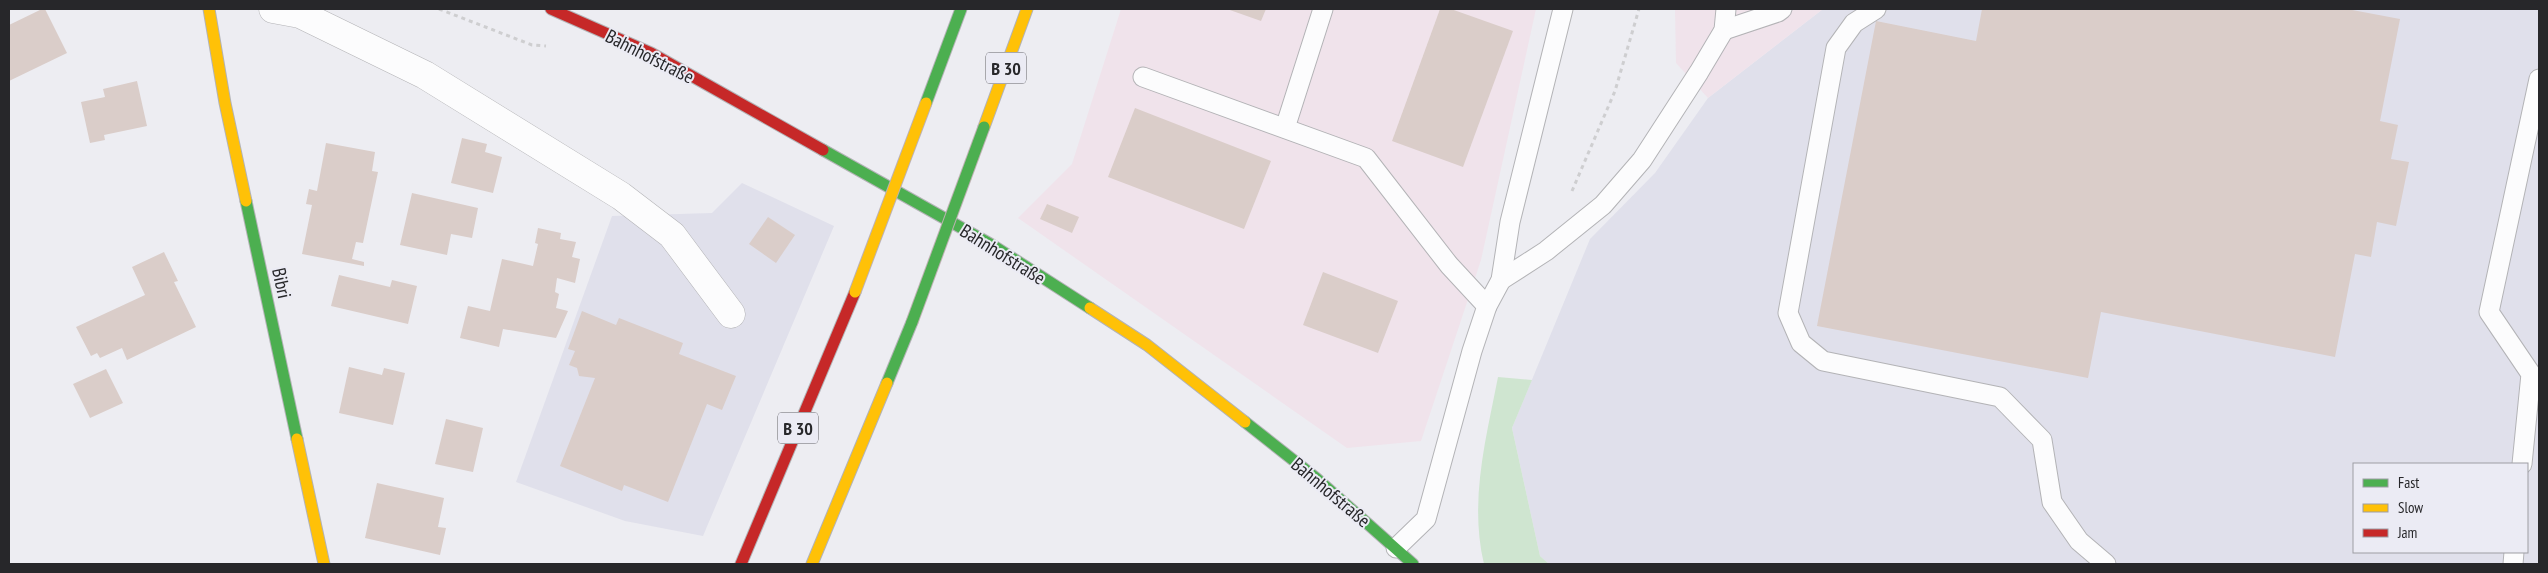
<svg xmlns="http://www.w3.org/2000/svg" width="2548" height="573" font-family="'PT Sans Narrow',sans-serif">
  <rect width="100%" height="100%" fill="#ededf2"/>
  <g fill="#e0e0eb" fill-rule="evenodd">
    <path d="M1823,9H2539V564H1549L1540,556L1512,428L1590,239L1655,173L1708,98ZM2354,464H2527V552H2354Z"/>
    <polygon points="742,183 834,226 703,536 625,521 516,482 612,216 712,213"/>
  </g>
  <g fill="#f0e3eb">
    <polygon points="1121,9 1536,9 1481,260 1421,441 1347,448 1018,218 1072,164"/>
    <polygon points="1675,9 1823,9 1708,98 1676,63"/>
  </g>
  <path fill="#cfe5d0" d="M1498,377L1532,380L1512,428L1540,556L1549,564H1484C1469,501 1486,439 1498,377Z"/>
  <g fill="#dacdc9">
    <polygon points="42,9 45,9 67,53 9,81 9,25"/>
    <polygon points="1227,9 1266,9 1261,21"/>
    <polygon points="1440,9 1451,9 1513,31 1463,167 1392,141"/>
    <polygon points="1982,9 2347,9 2400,19 2380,121 2398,125 2391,159 2409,162 2396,226 2377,222 2371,257 2355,254 2335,357 2101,312 2088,378 1817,326 1876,21 1976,41"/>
    <polygon points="137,81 147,126 104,135 105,140 90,143 81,102 105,97 103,89"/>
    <polygon points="1135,108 1271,161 1244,229 1108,177"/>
    <polygon points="462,138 487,144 485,152 502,157 493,193 451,183"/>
    <polygon points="326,143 375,152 372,171 378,172 363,243 356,242 352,259 364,262 364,266 302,254 312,205 306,204 309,189 317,191"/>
    <polygon points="412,193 478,208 472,238 451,234 447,255 400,245"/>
    <polygon points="1047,204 1079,217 1072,233 1040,219"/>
    <polygon points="768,217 795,235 776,263 749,244"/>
    <polygon points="538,228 561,233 560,239 576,242 572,257 580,259 575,283 557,278 555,292 559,294 556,308 568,311 556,338 503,329 499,347 460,338 468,306 490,311 502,259 533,266 538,244 535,243"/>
    <polygon points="164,252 178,281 174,282 196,327 127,360 122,348 100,358 97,353 91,356 76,327 145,295 132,267"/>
    <polygon points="1323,272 1398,301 1378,353 1303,325"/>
    <polygon points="339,275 390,287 392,280 417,286 408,324 331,306"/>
    <polygon points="582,311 616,325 619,318 683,343 679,354 736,376 722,410 707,404 668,502 624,485 622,491 560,466 595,378 579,376 577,368 569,365 575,351 568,349"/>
    <polygon points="349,367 382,375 384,368 405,373 393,425 339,413"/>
    <polygon points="106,369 123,403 90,418 73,384"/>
    <polygon points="446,419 483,428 473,472 435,464"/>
    <polygon points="377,483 444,498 438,527 446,528 440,555 365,538"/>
  </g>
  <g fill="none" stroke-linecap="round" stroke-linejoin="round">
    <g stroke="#b3b3b6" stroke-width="21">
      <g id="lane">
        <polyline points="1876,9 1854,23 1836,48 1788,313 1801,343 1823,361 2000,397 2042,440 2052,502 2079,541 2106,564"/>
        <polyline points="1724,30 1778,12 1782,9"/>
        <polyline points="1143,77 1366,158 1449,265 1487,306"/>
        <polyline points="1285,128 1323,9"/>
        <polyline points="1501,280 1546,251 1603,205 1642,160 1699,72 1724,30 1726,9"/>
        <polyline points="2522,464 2531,374 2489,312 2539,79"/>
        <polyline points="1396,548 1426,519 1472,351 1487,306 1501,280 1510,222 1563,9"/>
        <polyline points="2513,564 2514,552"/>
      </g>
    </g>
    <g stroke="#b3b3b6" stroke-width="29">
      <polyline id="street" points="273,9 300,14 425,75 621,196 672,235 731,314"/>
    </g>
    <g stroke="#b3b3b6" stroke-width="13">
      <g id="fast">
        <polyline points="926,103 961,9"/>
        <polyline points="823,150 992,245 1090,308"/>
        <polyline points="246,201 297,439"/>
        <polyline points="887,383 912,322"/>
        <polyline points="1245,422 1316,478 1413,564"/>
      </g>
    </g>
    <g stroke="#b3b3b6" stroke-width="13">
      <g id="slow">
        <polyline points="209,9 225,103 246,201"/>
        <polyline points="984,127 1027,9"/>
        <polyline points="1090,308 1147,345 1245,422"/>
        <polyline points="297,439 324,564"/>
        <polyline points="812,564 887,383"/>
      </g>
    </g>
    <g stroke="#b3b3b6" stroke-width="13">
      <g id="jam">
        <polyline points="551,9 651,53 823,150"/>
        <polyline points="741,564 855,292"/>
      </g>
    </g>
    <g stroke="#ceced0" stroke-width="3" stroke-dasharray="4 4" stroke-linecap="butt">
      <polyline points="439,9 532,45 546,46"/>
      <polyline points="1572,191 1615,91 1639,9"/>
    </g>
    <use href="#lane" stroke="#fcfcfd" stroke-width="19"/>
    <use href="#street" stroke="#fcfcfd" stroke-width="28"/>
    <use href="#fast" stroke="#4caf50" stroke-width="11"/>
    <use href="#slow" stroke="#ffc107" stroke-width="11"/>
    <use href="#jam" stroke="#c62828" stroke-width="11"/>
    <g stroke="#bdb2b2" stroke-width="13" stroke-linecap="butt">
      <polyline id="fast-bridge" points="912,322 984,127"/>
    </g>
    <g stroke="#bdb2b2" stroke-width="13" stroke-linecap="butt">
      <polyline id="slow-bridge" points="855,292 926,103"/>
    </g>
    <use href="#fast-bridge" stroke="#4caf50" stroke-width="11"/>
    <use href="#slow-bridge" stroke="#ffc107" stroke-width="11"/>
  </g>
  <g text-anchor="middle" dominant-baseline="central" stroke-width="4" stroke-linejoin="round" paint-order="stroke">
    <g fill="#ebebf4" stroke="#626267" stroke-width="1">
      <rect x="986" y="52.5" width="40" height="31" rx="4"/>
      <rect x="778" y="412.5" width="40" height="31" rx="4"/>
    </g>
    <g font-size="18" font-weight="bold" fill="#27272a">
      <text x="1006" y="68">B 30</text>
      <text x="798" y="428">B 30</text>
    </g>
    <g font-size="19" fill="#27272a" stroke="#ebebf4">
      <text transform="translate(650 56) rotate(27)">Bahnhofstraße</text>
      <text transform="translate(1003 254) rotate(32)">Bahnhofstraße</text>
      <text transform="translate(282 283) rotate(78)">Bibri</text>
      <text transform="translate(1331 492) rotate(40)">Bahnhofstraße</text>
    </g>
  </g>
  <rect width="2548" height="573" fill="none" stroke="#27272a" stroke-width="20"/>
  <rect x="2353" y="463" width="175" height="90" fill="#ebebf4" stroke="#9d9da3"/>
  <rect x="2363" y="479" width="25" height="8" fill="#4caf50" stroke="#9d9da3"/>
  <text x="2398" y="488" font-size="15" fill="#27272a">Fast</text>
  <rect x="2363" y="504" width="25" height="8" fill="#ffc107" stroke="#9d9da3"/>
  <text x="2398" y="513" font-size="15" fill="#27272a">Slow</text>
  <rect x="2363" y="529" width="25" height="8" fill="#c62828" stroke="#9d9da3"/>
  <text x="2398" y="538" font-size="15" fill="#27272a">Jam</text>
</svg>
